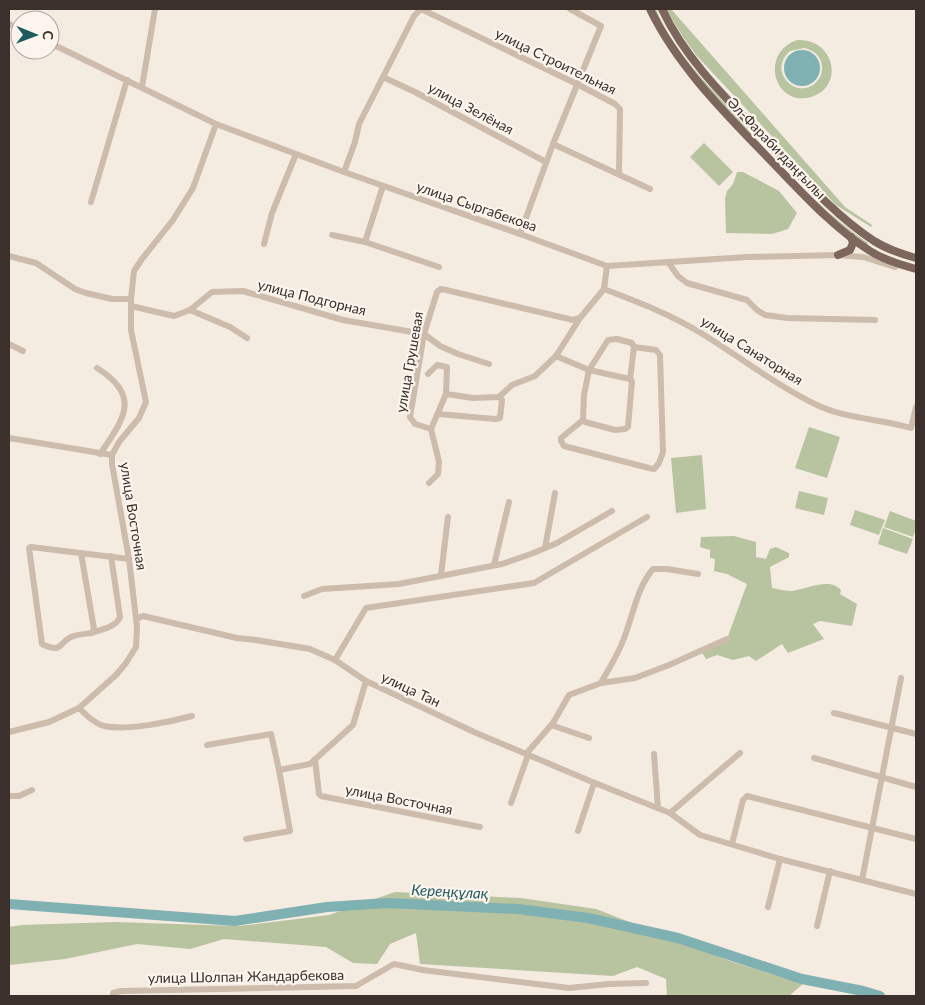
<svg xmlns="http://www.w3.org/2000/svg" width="925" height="1005" font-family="Lato,sans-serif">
  <rect width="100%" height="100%" fill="#f4ebe1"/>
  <g fill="#b8c4a0" fill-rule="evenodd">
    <path d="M653,9H656C671,47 701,77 728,107C771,156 814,206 868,243L867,245L820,208L741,127L682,59Z"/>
    <polygon points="666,9 671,9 845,207 872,225 871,227 836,205 696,55 683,37"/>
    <path d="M797,40C835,38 845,87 811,97C774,107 759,53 797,40ZM804,48C812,50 819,54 821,62C823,68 822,75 818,80C801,103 765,73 790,51Z"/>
    <polygon points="704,143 733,172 719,186 690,157"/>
    <polygon points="737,172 743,172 779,191 797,213 788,229 772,234 726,233 725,199 727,191 733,184"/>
    <polygon points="809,427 840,437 827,478 795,468"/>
    <polygon points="702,455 706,509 676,513 671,458"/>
    <polygon points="799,491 828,498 824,515 795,508"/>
    <polygon points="855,510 885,520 879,535 850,525"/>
    <polygon points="890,511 916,521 916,529 913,537 884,527"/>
    <polygon points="883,528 913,539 907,554 878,544"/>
    <path d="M734,536L756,542V557L766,559L770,549L776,547L789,553V557L770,567L772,588C778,589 786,591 792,591C807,589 830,577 841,590L840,594L857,604L852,626L820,621L813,624L824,639L788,653L782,644L756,661L749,656L733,660L717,655L706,659L701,651L727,639L747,584L727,574L714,571L715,559L710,558V550L700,547L701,537Z"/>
    <polygon points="395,892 521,898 596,909 730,961 803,984 789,996 667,996 666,979 637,967 613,976 420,964 416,933 390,944 377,964 353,963 326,947 224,939 190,949 137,944 65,959 9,965 9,927 22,925 114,922 239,926 329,915"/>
  </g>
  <circle fill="#7fb0b2" cx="802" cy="68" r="18"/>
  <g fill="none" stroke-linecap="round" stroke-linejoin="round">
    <polyline stroke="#7fb0b2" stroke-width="10" points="9,904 235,921 327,907 387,903 518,909 588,918 678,938 802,979 863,991 880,996"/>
    <g stroke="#cdbbac" stroke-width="6">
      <polyline points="421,9 577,84 615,104 620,109 619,174"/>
      <polyline points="9,24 20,29"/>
      <polyline points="50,43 216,124 344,172 520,234 607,266 747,257 838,255 863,257 895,267"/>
      <polyline points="383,77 415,92 546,162"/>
      <polyline points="142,87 155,9"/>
      <polyline points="553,144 650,189"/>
      <polyline points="344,172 355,142 359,124 414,16 421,9"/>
      <polyline points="91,202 127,80"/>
      <polyline points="520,234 553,144 601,26 570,9"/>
      <polyline points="332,235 365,242 439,267"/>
      <polyline points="365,242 383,186"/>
      <polyline points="264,244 272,213 296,154"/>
      <polyline points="9,256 36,263 75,289 86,293 112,299 131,299"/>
      <polyline points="668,262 678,276 687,283 747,300 757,310 765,315 787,318 875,320"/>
      <path d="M607,266L604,289C638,302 670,314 701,333C740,357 777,386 819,406C848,419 881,419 911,428L916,407"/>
      <polyline points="131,306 174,316 190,310 212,292 243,291 343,320 424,334 440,346 458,354 489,364"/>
      <polyline points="190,310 230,327 247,338"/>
      <polyline points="9,344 23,351"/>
      <polyline points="556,356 589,370 608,340 617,339 632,343 634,347 630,379"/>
      <path d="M97,368C142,396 124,419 100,454"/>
      <polygon points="589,370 630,379 632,381 628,427 625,429 615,430 585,422 583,420 584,395"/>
      <polyline points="428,374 437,365 447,367 446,394 473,398 499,397 512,385 535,376 556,356 580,318"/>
      <polyline points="438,414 495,419 500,418 502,400 499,397"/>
      <polyline points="583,420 561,438 561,441 564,446 649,468 654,469 659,463 663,452 660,355 656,350 634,347"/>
      <polyline points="431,429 446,394"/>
      <polyline points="9,438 112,455"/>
      <polyline points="429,483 438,474 439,462 431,429 415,424 410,417 424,334 437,292 441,289 446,290 573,320 580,318 604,289"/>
      <polyline points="545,548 555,493"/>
      <path d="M81,553L94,629L92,633C85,634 78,634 71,637C58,643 63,654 42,644L29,548L31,547L129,559"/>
      <polyline points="494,565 509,502"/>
      <polyline points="441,575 448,517"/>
      <polyline points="304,596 322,589 399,584 502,564 531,554 557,543 612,511"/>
      <polyline points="136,619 143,616 237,638 256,640 310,649 335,660 366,681 474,732 590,781 670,813 740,753"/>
      <path d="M92,633C102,629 115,628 120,617L111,556"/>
      <polyline points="335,660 366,608 534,583 647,517"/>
      <path d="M601,683C608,670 617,656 623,641C632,619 637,587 653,569H667L698,574"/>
      <path d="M79,708C86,715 94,723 104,726C127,731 170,722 192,716"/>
      <polyline points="834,713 916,734"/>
      <polyline points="551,725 589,738"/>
      <polyline points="9,732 49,722 79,708 116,675 126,663 136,647 137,627 129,559 112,464 112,455 119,442 139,418 146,402 131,330 131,299 134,271 142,259 173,220 193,188 216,124"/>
      <polyline points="207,745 271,734 279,770"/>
      <polyline points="526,754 553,723 569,695 601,683 635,678 669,665 727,639"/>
      <polyline points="654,754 658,808"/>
      <polyline points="814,758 916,787"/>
      <polyline points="315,759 319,794 321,796 480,827"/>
      <polyline points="9,796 19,796 32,790"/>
      <polyline points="511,803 528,755"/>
      <polyline points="670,813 700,835 780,859 916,894"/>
      <polyline points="578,831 594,783"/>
      <polyline points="246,839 290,831 279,770 310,764 353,725 366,681"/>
      <polyline points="732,844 743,800 747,796 916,839"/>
      <polyline points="862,880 901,678"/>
      <polyline points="768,907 780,859"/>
      <polyline points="817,926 830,871"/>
      <polyline points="113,996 113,993 121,991 356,986 394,964 423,970 569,988 609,984 646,983"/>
    </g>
    <g stroke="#7d675c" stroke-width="8">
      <path d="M650,9C679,69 729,117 775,165C805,196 834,228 870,251C884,260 901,265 916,269"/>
      <path d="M662,9C687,63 733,105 774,148C805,181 836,216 874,241C887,249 901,254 916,258"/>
      <polyline points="838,255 850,250 853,243 851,237"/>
    </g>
  </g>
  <g text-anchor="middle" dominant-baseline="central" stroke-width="4.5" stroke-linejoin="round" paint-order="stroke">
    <g font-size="14" fill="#3b302b" stroke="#fbf5ee">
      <text transform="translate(556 61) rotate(26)">улица Строительная</text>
      <text transform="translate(471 108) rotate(28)">улица Зелёная</text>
      <text transform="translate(777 148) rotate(46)">Әл-Фараби даңғылы</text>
      <text transform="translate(477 206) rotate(19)">улица Сыргабекова</text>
      <text transform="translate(312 297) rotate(14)">улица Подгорная</text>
      <text transform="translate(752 350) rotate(32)">улица Санаторная</text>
      <text transform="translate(409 362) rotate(-80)">улица Грушевая</text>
      <text transform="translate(134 516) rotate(81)">улица Восточная</text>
      <text transform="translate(411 689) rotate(25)">улица Тан</text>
      <text transform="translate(399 799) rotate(11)">улица Восточная</text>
      <text transform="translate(246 976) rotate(-1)">улица Шолпан Жандарбекова</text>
    </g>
    <g font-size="15" font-style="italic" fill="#1f5a5e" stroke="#fbf5ee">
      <text transform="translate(450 891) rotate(3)">Кереңқұлақ</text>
    </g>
  </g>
  <rect width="925" height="1005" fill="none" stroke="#3b302b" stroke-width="20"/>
  <g transform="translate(35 35) rotate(91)"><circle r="24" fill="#fbf5ee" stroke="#aea6a0"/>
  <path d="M0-4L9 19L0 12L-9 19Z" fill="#1f5a5e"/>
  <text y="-8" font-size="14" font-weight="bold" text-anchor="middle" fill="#3b302b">С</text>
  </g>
</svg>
